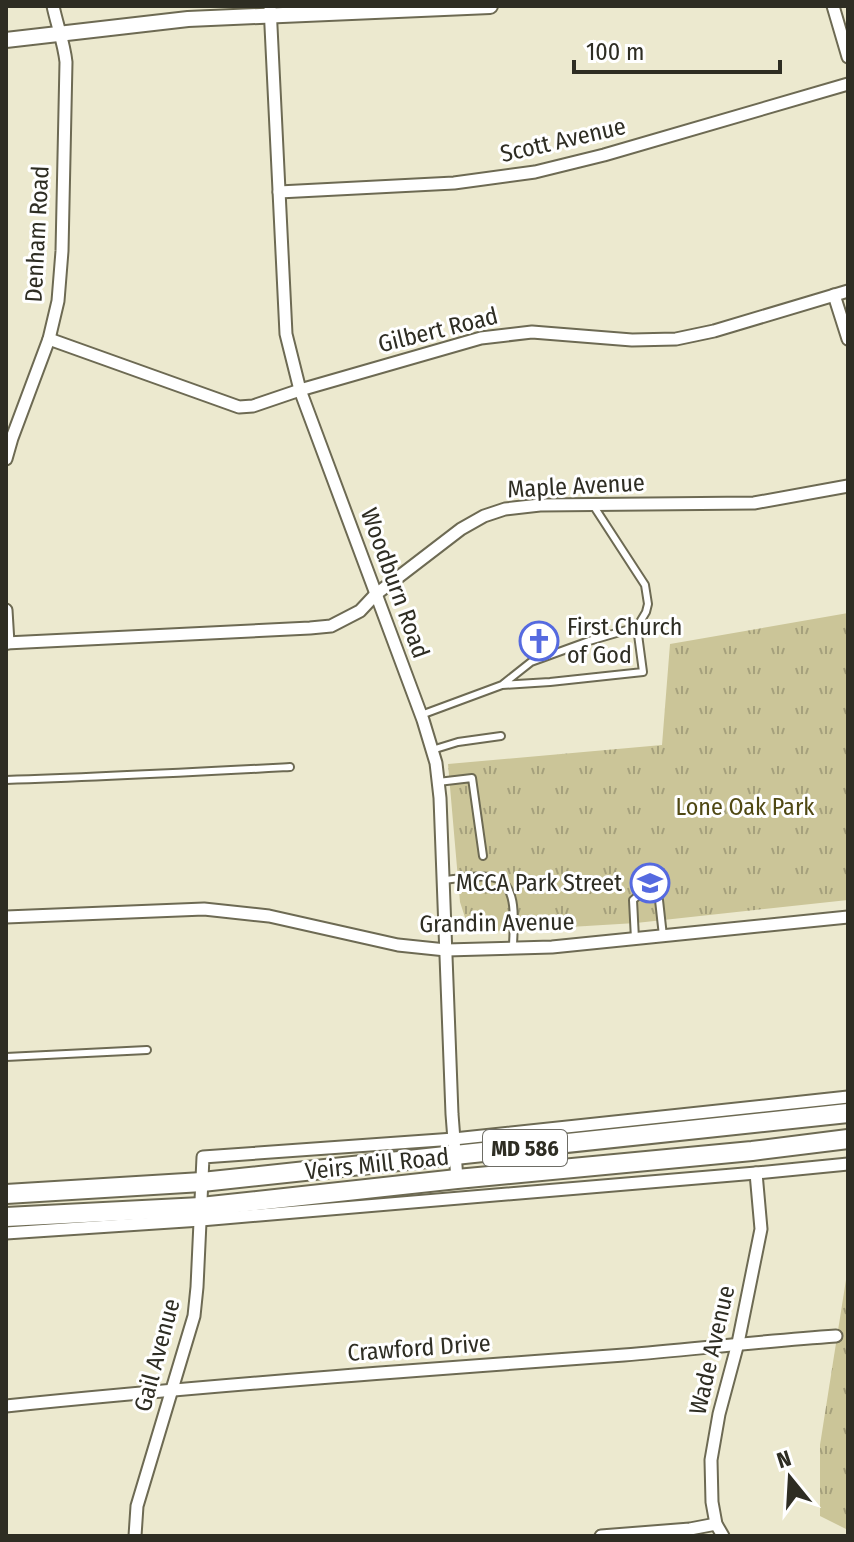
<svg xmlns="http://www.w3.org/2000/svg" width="854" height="1542" font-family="'Fira Sans Condensed',sans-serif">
  <defs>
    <pattern id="grass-tufts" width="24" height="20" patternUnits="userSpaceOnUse" patternTransform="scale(2)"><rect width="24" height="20" fill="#cbc598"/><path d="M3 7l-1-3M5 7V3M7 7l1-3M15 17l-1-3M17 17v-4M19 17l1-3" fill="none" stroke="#a5a07c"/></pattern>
  </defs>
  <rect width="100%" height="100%" fill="#ece9cf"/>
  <g fill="url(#grass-tufts)">
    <polygon points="848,613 848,900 636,923 470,933 460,902 448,764 662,745 670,644"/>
    <polygon points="848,1267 848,1530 820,1516 820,1445"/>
  </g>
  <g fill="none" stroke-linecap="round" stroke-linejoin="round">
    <g stroke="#6d6a53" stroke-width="10">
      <g id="service">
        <polyline points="593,505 645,585 648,604 646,612 637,627"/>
        <polyline points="421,715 502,685 550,682 643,672 637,627 589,641 531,662 502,685"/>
        <polyline points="432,750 458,742 501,736"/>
        <path d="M6,780C101,777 195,772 290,767"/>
        <polyline points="438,782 472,778 483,856"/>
        <path d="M443,880C457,879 483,874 495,878C520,886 513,927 513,948"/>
        <polyline points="635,939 633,900 640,894 655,893 659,900 663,936"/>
        <polyline points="6,1057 147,1050"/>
      </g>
    </g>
    <g stroke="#6d6a53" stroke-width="15">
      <g id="minor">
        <polyline points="270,6 286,334 300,390 423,720 436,763 440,798 452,1114 457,1179"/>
        <polyline points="833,6 848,57"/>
        <polyline points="279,192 454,183 535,172 604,155 848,84"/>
        <polyline points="834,295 848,339"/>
        <polyline points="49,339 239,407 253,406 300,390 481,338 532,332 632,340 676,339 714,331 848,291"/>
        <path d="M6,459L12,438L49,339L58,301L62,251L66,62C64,43 57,25 53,6"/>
        <polyline points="6,610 8,643"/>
        <polyline points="6,643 310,628 331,626 360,611 375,595 461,529 484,516 505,509 540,505 754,503 848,486"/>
        <polyline points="6,917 204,909 269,916 398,945 446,950 552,947 848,917"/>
        <polyline points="6,1233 201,1220 756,1173 848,1164"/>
        <path d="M6,1406C212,1385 418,1370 624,1355C694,1349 765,1341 836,1336"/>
        <polyline points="135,1536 137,1506 194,1316 197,1287 203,1157 454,1139 848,1097"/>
        <polyline points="601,1536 690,1529 716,1524"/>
        <polyline points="723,1536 716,1524 712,1502 711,1460 719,1414 738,1343 761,1229 756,1173"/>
      </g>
    </g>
    <g stroke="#6d6a53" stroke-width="18">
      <polyline id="tertiary" points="6,40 188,19 490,6"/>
    </g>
    <g stroke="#6d6a53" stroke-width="22">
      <g id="primary">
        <polyline points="6,1194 202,1182 848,1113"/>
        <polyline points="6,1217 201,1207 457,1179 752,1151 848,1139"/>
      </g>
    </g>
    <use href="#service" stroke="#fff" stroke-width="6"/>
    <use href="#minor" stroke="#fff" stroke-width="11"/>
    <use href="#tertiary" stroke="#fff" stroke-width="14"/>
    <use href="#primary" stroke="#fff" stroke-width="18"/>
  </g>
  <defs>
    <g id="church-ring" transform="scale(2)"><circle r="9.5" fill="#fff" stroke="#556ae0" stroke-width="1.5"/><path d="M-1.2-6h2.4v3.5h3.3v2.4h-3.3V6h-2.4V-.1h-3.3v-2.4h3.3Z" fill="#556ae0"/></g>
    <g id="school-ring" transform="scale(2)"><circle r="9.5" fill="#fff" stroke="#556ae0" stroke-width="1.5"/><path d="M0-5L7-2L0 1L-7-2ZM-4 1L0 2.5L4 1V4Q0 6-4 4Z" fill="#556ae0"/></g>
  </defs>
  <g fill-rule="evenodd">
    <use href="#church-ring" x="539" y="641"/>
    <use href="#school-ring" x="650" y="883"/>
  </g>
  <g text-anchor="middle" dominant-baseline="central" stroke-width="6" stroke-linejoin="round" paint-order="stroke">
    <rect fill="#fff" stroke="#6d6c65" stroke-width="2" x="483" y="1130" width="84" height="36" rx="6"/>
    <g font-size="22" font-weight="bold" fill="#2e2d23">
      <text x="525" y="1148">MD 586</text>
    </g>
    <g font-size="24" fill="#2e2d23" stroke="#fff">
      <text transform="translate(563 140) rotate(-13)">Scott Avenue</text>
      <text transform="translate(37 234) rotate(-87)">Denham Road</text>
      <text transform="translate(438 330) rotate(-14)">Gilbert Road</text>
      <text transform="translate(576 486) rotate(-3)">Maple Avenue</text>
      <text transform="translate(395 583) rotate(70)">Woodburn Road</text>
      <text transform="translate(497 923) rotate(-1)">Grandin Avenue</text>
      <text transform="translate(377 1164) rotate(-6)">Veirs Mill Road</text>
      <text transform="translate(419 1348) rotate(-4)">Crawford Drive</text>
      <text transform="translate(712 1350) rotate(-77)">Wade Avenue</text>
      <text transform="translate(157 1355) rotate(-75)">Gail Avenue</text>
    </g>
    <g font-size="24" fill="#2e2d23" stroke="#fff" text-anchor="start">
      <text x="567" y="627">First Church<tspan x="567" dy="28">of God</tspan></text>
      <text x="622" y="883" text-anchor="end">MCCA Park Street</text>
    </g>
    <g font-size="24" fill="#4f4813" stroke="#fff">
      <text x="745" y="807">Lone Oak Park</text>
    </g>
  </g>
  <rect width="854" height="1542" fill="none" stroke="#2e2d23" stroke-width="16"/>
  <g transform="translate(790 1478) rotate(342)" stroke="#ffffff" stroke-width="6" paint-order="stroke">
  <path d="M0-6L14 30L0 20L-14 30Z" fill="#2e2d23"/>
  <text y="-12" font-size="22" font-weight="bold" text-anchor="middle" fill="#2e2d23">N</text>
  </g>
  <path d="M574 60v12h206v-12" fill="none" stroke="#2e2d23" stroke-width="4"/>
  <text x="586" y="60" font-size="24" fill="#2e2d23" stroke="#ffffff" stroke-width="6" paint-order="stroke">100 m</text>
</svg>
